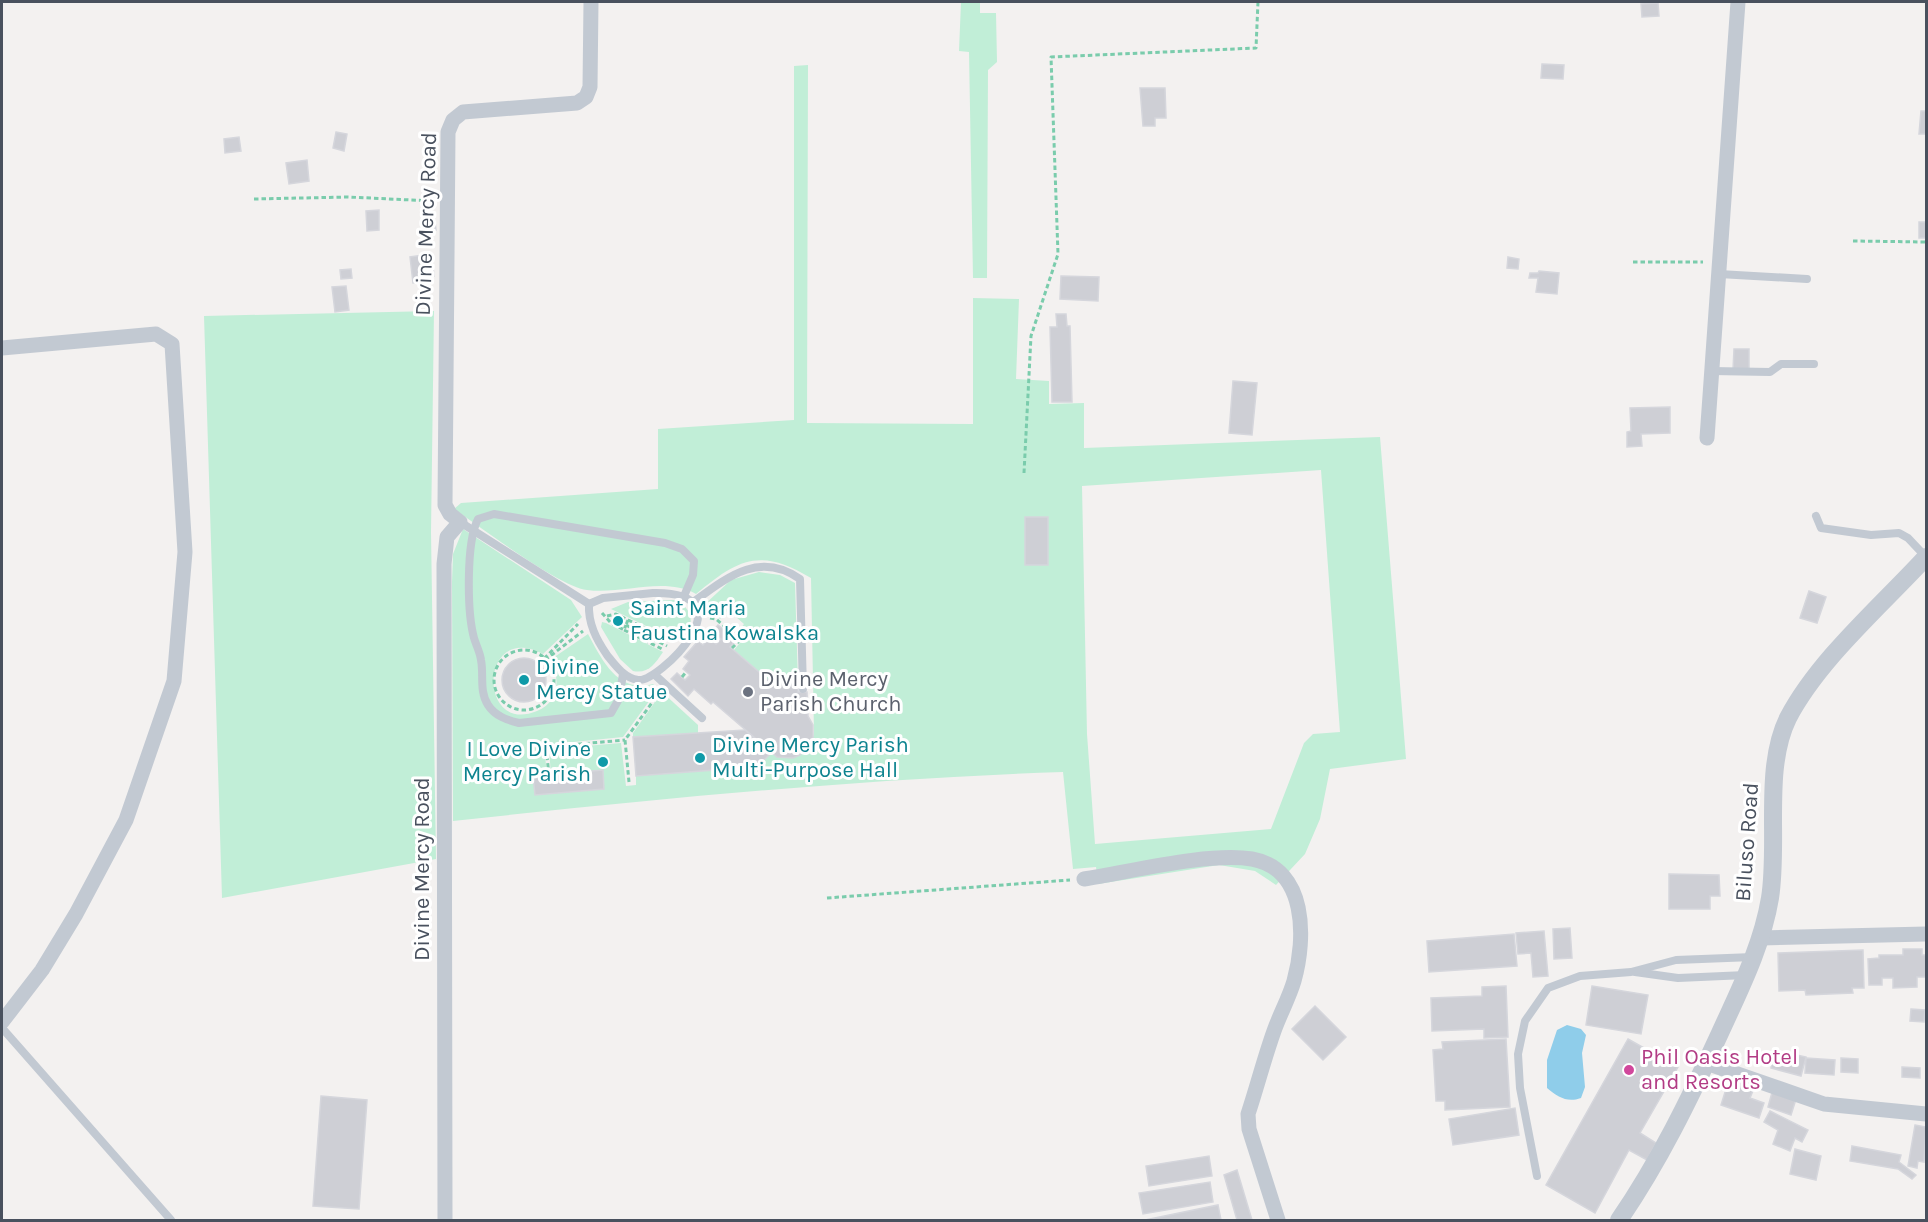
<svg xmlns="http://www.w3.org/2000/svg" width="1928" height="1222" font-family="Karla,sans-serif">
  <rect width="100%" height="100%" fill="#f3f1f0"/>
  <g fill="#c1eed7" fill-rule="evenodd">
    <polygon points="961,2 980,2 980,13 996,13 997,62 988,70 987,278 973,278 969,52 959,51"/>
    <path d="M808,65L807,423L973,424V298L1019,299L1016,379L1049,381V404L1084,403V448L1380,437L1406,759L1330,769L1320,819L1305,854L1276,885L1255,871L1219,865L1098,884L1096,867L1073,869L1063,772C859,779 656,799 453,821L452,582L453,554L463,529L571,600L582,617L543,654C479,620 477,736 537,711C559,702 561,678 550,660L588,634C602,660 618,694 653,684L658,689L623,737L544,745L547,775L535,795L604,788L602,770L551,775L549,749L621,743L626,786L636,785V776L728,769V766L761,763L771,753C790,764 812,755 814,732L811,578C760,547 738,559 696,594C664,576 622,595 587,590C558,586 482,528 454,509L461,503L658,489V429L794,420V66ZM1321,470L1340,732L1313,734L1304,743L1271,829L1095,844L1087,734L1082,486Z"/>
    <polygon points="434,311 431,532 436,859 222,898 204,316"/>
    <polygon points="759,572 780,575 795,583 798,683 773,684 734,650 743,639 737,633 744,624 728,610 720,619 704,605 731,580"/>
    <path d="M674,600C686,605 693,613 690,627L675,640L611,609L628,602Z"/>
    <path d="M602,622L606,623L663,652C655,664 648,674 633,671L620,659L601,627Z"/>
    <polygon points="662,692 698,725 698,733 633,737 633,733"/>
  </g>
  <path fill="#8fcdea" d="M1567,1025L1581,1029L1586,1035L1582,1053L1585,1087L1581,1098C1567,1103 1558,1097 1547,1088V1060L1557,1030Z"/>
  <g fill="#cecfd5" stroke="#d5d6dc" stroke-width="1.5">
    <polygon points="1658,3 1659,16 1642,17 1641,4"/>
    <polygon points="1542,64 1564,65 1563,79 1541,78"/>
    <polygon points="1140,88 1165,88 1166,118 1155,118 1155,126 1143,126"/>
    <polygon points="1921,111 1926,111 1926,134 1919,134"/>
    <polygon points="336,132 347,134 344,151 333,148"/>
    <polygon points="239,137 241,151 225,153 224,139"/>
    <polygon points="307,160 309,181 289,184 286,163"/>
    <polygon points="379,210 379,230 367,231 366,211"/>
    <polygon points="423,221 435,221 436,230 423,230"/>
    <rect x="1919" y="222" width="7" height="16"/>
    <polygon points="423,255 424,260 432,258 434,276 426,277 426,281 413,283 410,257"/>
    <polygon points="1508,257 1519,259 1518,269 1507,268"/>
    <polygon points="351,269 352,278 341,279 340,270"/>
    <polygon points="1539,271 1559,273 1557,294 1536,292 1538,278 1529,278 1530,273 1538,273"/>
    <polygon points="1061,276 1099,277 1098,301 1060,299"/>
    <polygon points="346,286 349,310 335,312 332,287"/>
    <polygon points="1056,314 1066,314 1067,326 1070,326 1072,402 1052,402 1050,327 1057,327"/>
    <polygon points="1734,349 1749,349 1749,371 1733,370"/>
    <polygon points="1233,381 1257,383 1252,435 1229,433"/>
    <polygon points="1670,407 1670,433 1641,434 1642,446 1627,447 1627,432 1631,431 1630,408"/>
    <rect x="1025" y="517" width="23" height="48"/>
    <polygon points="1809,591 1826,597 1817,623 1800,618"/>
    <polygon points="718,625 737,639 730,647 773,684 798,683 798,692 807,692 808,716 813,725 813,739 800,755 793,758 777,757 713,702 711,704 694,689 688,696 671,679 677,673 685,680 690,675 683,669 689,661 684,657 698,641 703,645 709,638 716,644 721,639 712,632"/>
    <circle cx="524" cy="680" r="22"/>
    <polygon points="745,730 771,753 761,763 728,766 728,769 636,776 633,737"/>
    <polygon points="603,770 604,789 535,795 533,776"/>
    <polygon points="1669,874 1719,875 1720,896 1710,896 1710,909 1669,909"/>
    <polygon points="1570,928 1572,958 1554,959 1553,929"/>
    <polygon points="1544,931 1548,976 1533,977 1531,953 1518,954 1516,933"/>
    <polygon points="1514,934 1517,966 1429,972 1427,941"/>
    <polygon points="1903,949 1922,949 1922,955 1926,955 1926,977 1917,977 1917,987 1893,988 1893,978 1882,978 1882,985 1869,985 1868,959 1879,958 1879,955 1903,955"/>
    <polygon points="1863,950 1864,988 1852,988 1853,993 1806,995 1805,990 1779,991 1778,953"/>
    <polygon points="1506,986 1508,1037 1484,1038 1484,1029 1432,1031 1431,998 1482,996 1482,987"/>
    <polygon points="1592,986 1648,995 1641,1034 1586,1025"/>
    <polygon points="1315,1006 1346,1037 1323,1060 1292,1029"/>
    <polygon points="1911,1009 1925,1010 1924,1022 1910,1021"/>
    <polygon points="1506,1039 1510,1107 1445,1110 1445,1101 1436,1101 1433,1050 1443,1049 1442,1042"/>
    <polygon points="1628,1039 1678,1067 1640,1133 1656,1143 1647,1160 1629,1150 1595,1213 1546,1185"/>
    <polygon points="1775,1050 1806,1057 1801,1076 1771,1068"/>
    <polygon points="1806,1058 1835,1060 1834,1075 1805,1073"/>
    <polygon points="1841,1058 1858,1059 1858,1073 1841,1072"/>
    <polygon points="1902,1067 1920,1068 1920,1078 1902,1077"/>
    <polygon points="1738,1079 1755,1086 1750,1098 1764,1103 1759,1118 1721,1105 1726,1089 1733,1092"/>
    <polygon points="1773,1089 1797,1096 1791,1115 1768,1107"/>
    <polygon points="321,1096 367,1100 359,1209 313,1206"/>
    <polygon points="1515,1108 1519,1135 1453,1145 1449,1119"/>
    <polygon points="1770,1111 1808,1130 1802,1142 1795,1138 1790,1151 1773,1144 1778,1130 1764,1122"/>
    <polygon points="1915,1125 1926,1127 1924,1162 1918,1161 1917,1168 1908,1166"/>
    <polygon points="1852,1146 1901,1155 1899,1162 1916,1175 1912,1179 1898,1169 1850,1161"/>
    <polygon points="1795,1149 1821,1156 1816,1180 1790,1174"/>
    <polygon points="1209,1156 1212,1176 1149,1186 1146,1166"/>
    <polygon points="1237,1170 1252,1220 1237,1220 1224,1175"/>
    <polygon points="1210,1182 1213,1202 1143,1214 1139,1193"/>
    <polygon points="1218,1205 1221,1220 1145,1220"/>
  </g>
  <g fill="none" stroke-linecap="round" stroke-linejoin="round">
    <g stroke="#7accac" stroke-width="3" stroke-dasharray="4.5 3" stroke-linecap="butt">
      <polyline points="254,199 348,197 433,201"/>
      <polyline points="1853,241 1926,242"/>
      <polyline points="1633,262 1703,262"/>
      <polyline points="1024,473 1031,336 1058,254 1051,57 1256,48 1258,2"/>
      <polyline points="602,613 611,623 624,630 626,625"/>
      <polyline points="607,616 616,614 628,620 626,625"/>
      <polyline points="710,618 716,619 740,640 732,648"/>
      <polyline points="628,620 672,641"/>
      <polyline points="626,625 667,646"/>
      <polyline points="624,630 664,650"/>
      <polyline points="713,641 717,636"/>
      <circle cx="524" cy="680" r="30"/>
      <polyline points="545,660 583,631"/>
      <polyline points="539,664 578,624"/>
      <polyline points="682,677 686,672"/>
      <polyline points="549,775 546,747 625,740"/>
      <polyline points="629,782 625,740 659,693"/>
      <polyline points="827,898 1070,880"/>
    </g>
    <g stroke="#c2c9d2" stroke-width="8">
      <polyline points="1719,274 1807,279"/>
      <polyline points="1712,371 1770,372 1781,364 1814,364"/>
      <polyline points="1816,516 1821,528 1871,535 1899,533 1908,538 1925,556"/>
      <polyline points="460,522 589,604"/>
      <path d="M653,593C753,591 658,683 638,680C624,678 615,665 607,655C596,639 588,623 589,604L603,598Z"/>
      <path d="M692,603C726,578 759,550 800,579L803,689"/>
      <path d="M623,674L619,699L611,713L519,723C507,720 495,716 488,705C479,691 484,675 481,660C480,652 476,645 474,638C467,612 466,542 478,519L494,514L665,543L682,549L694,561L693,575L684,596"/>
      <polyline points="655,675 702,718"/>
      <polyline points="1635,972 1678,978 1746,975"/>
      <polyline points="2,1028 171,1220"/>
      <polyline points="1537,1176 1520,1088 1518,1054 1525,1021 1548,988 1580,976 1631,972 1676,960 1753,957"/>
    </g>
    <g stroke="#c2c9d2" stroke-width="15">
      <polyline points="2,348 156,334 172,344 185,552 174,681 126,820 76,914 42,970 2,1022"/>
      <polyline points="1707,438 1738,2"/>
      <path d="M1084,879C1130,872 1208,852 1252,859C1307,869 1306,938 1294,981C1289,998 1280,1014 1274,1031C1264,1059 1257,1087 1248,1114L1249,1129L1278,1220"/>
      <polyline points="1761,938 1926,934"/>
      <polyline points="1706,1063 1824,1104 1926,1114"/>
      <polyline points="445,1220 444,564 447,537 460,522 450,514 445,505 448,132 453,120 463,112 577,103 586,97 590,87 591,2"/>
    </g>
    <path stroke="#c2c9d2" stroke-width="18" d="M1619,1220C1659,1162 1690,1098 1720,1033C1740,989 1762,946 1770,898C1779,842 1763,769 1788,718C1819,659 1881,606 1926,557"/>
  </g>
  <g fill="#0f9aa8" stroke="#fff" stroke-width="2">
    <circle cx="618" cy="621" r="6"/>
    <circle cx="524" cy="680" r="6"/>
    <circle cx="700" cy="758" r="6"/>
    <circle cx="603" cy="762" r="6"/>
  </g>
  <circle fill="#6b7280" stroke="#fff" stroke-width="2" cx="748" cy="692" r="6"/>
  <circle fill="#d1479c" stroke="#fff" stroke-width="2" cx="1629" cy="1070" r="6"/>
  <g text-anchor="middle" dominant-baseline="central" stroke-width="6" stroke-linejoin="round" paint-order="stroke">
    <g font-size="22" fill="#49515e" stroke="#fff">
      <text transform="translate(426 224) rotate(-88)">Divine Mercy Road</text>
      <text transform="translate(1747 842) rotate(-86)">Biluso Road</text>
      <text transform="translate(422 869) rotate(-90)">Divine Mercy Road</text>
    </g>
    <g font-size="22" fill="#0d838f" stroke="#fff" text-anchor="start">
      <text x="630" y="608">Saint Maria<tspan x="630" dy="25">Faustina Kowalska</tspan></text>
      <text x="536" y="667">Divine<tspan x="536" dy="25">Mercy Statue</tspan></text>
      <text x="712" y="745">Divine Mercy Parish<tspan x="712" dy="25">Multi-Purpose Hall</tspan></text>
      <text x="591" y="749" text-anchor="end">I Love Divine<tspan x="591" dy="25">Mercy Parish</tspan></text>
    </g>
    <g font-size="22" fill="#5b616d" stroke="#fff" text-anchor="start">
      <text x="760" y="679">Divine Mercy<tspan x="760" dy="25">Parish Church</tspan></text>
    </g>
    <g font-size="22" fill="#b23c85" stroke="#fff" text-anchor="start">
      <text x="1641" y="1057">Phil Oasis Hotel<tspan x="1641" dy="25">and Resorts</tspan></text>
    </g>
  </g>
  <rect width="1928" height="1222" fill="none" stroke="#49515e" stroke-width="6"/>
</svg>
